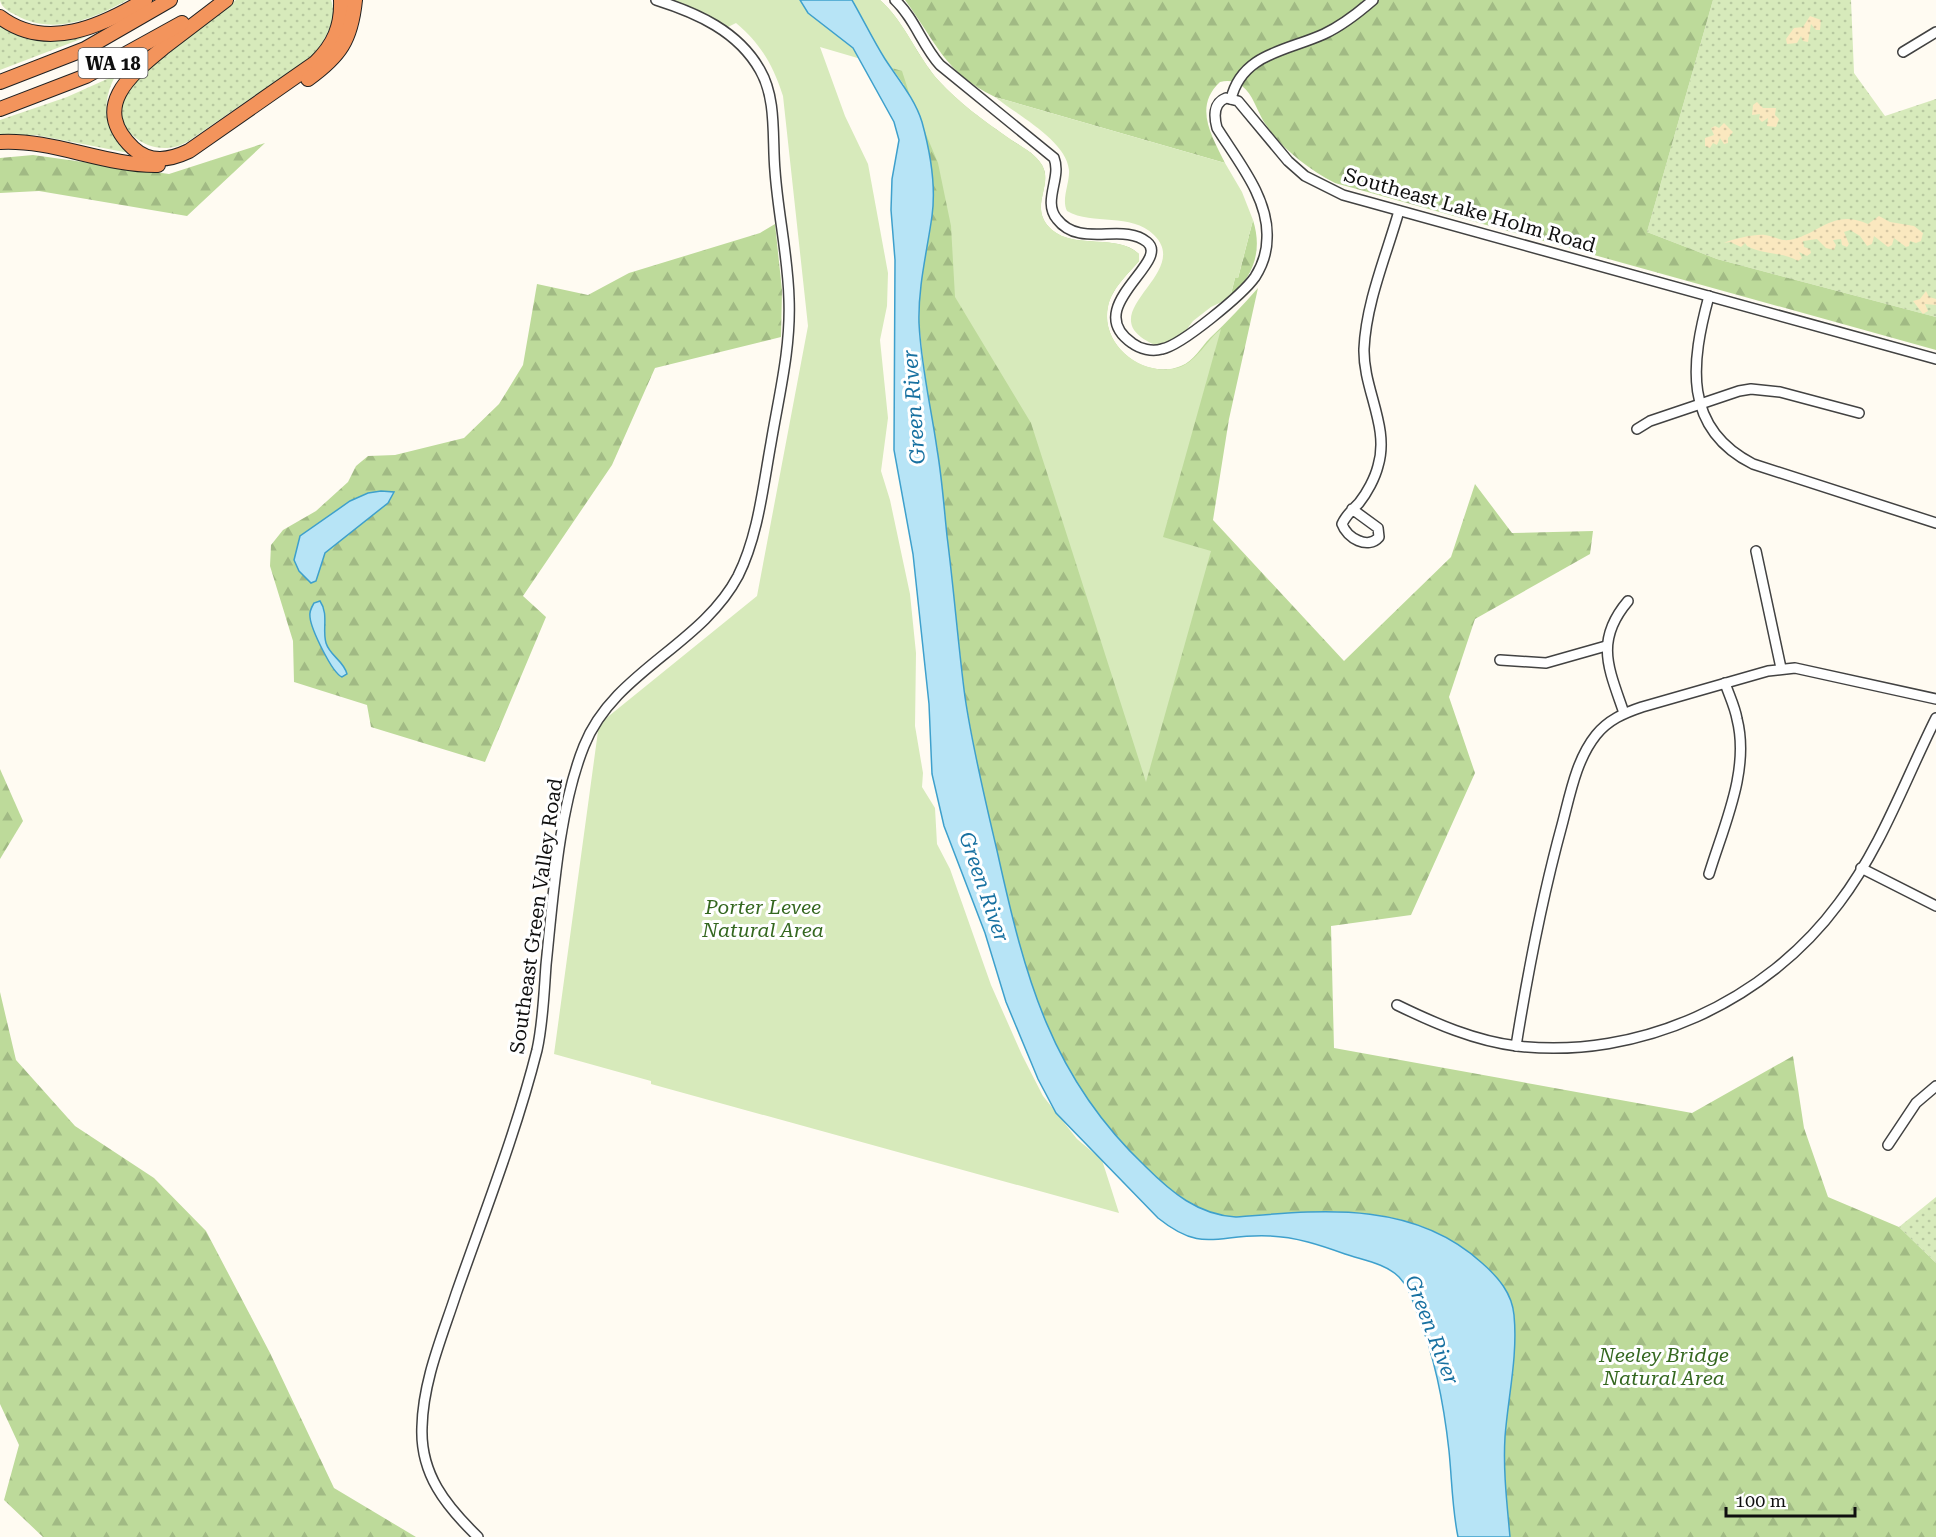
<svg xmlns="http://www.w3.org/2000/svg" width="1936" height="1537" font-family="'Roboto Serif',serif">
  <defs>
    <pattern id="grass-dots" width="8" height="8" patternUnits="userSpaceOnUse" patternTransform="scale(1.5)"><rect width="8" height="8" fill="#d7eabb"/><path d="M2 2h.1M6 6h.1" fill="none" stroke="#b7c8a0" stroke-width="1.8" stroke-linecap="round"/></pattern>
    <pattern id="forest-firs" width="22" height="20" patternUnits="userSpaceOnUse" patternTransform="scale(1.5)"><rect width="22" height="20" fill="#bdda9a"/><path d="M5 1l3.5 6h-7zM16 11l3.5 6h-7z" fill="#a1ba84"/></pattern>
    <pattern id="sand-dots" width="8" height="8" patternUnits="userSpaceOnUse" patternTransform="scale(1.5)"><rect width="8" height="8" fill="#fae8bf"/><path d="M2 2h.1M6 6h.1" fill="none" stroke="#d5c6a3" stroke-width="1.8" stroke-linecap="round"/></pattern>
  </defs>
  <rect width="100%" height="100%" fill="#fffbf2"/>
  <g fill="url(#grass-dots)">
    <path d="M0,0H127C94,19 52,36 16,15C9,12 1,7 0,0Z"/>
    <path d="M236,0H331C338,19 325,41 312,56L190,140C154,165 104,127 126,91C135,76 151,68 164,57C188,38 212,19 236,0Z"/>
    <polygon points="1713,0 1851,0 1854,73 1885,116 1936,99 1936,317 1717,259 1647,232"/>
    <path d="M0,22C32,36 50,45 86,37L0,70Z"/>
    <path d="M116,75C100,102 104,133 129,153L36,135H0V120L67,97Z"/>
    <polygon points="1936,1197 1936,1263 1899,1227"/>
  </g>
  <g fill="url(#forest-firs)">
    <path d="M880,0C905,22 917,57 939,81C958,102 984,121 1007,137C1019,146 1034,152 1042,165C1054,186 1027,208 1052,230C1076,250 1117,233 1139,254V261C1128,274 1112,288 1108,306C1099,345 1145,381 1181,366C1194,361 1201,347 1210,338C1227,322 1242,306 1258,288L1229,419L1213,520L1344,661L1451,557L1475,484L1512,533L1593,531L1590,554L1475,619L1449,697L1475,773L1411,915L1331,926L1334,1048L1692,1113L1793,1056L1804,1128L1828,1197L1899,1227L1936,1263V1537H1510C1507,1504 1503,1470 1505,1437C1508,1397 1518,1356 1514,1315C1512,1293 1498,1277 1482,1263C1413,1200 1322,1210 1236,1217H1223L1194,1207L1165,1185L1115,1138L1082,1093L1056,1046L1036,1004L1017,941L981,787L965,698L937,448L929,411L919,323L921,273L932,214L904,85L884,57Z"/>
    <path d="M905,0H1713L1647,232L1717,259L1936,317V350L1335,183C1307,168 1282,149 1264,122C1257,111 1253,94 1242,86C1236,81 1228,80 1220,82C1193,107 1212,136 1225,163L995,97C944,72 936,42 905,0Z"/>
    <polygon points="265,143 187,216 39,191 0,193 0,158 33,155 169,174"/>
    <path d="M1253,220C1263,252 1253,276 1230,298L1235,278H1238Z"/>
    <polygon points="775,224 782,290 781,337 655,368 612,465 523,596 546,617 485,762 371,727 367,705 294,682 293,641 270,566 271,545 283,530 316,511 348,482 356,466 368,456 395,455 464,438 499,404 523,365 537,284 588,295 629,273 760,233"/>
    <polygon points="0,769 23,821 0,859"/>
    <polygon points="0,992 16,1060 75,1126 154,1178 206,1231 270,1353 334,1488 416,1537 43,1537 4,1500 19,1445 0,1404"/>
  </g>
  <g fill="url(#sand-dots)">
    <polygon points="1810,16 1821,20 1820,30 1816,30 1811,24 1808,42 1803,41 1801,36 1797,43 1787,44 1786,39 1794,28 1803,27"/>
    <polygon points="1757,102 1763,108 1776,108 1775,115 1779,119 1776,127 1767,126 1768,118 1762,122 1759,119 1760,114 1752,115 1753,105"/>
    <polygon points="1724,123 1733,132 1728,138 1728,143 1724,144 1720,138 1717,145 1713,143 1710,148 1705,146 1705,138 1714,135 1711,128 1715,126 1719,128"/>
    <path d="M1879,216L1890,222L1914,226L1923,233L1921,241L1916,243L1910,241L1909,246L1906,247L1894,238L1892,245L1888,247L1874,236L1872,244L1867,246L1860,236L1850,230L1844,232L1849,244L1847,247L1842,245L1841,239L1833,240L1836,245L1834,250L1826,248L1817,239L1803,241L1804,247L1810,249L1811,253L1807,256L1799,252L1802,258L1798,261C1783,252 1764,255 1747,246L1745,243L1741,247L1730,242L1724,243C1733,239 1755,234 1765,235C1773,236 1780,241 1789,240C1819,235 1833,208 1868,224Z"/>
    <polygon points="1926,291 1929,297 1936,299 1936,305 1925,304 1928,311 1923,314 1913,301 1920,299"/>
  </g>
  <g fill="#d7eabb">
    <path d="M673,0H880C905,22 917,57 939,81C958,102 984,121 1007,137C1019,146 1034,152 1042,165C1054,186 1027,208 1052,230C1076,250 1117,233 1139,254V261C1128,274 1111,289 1108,307C1100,346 1144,379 1180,367C1197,361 1207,340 1221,329L1163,537L1211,551L1146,782L1031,423L955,297L951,226L938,163L910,96L902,71L820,47L845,116L868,164L888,273L887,306L880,340L888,418L881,471L890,500L910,594L916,653L915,726L923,773L922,787L935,808L937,844L950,869L991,985L1022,1055L1043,1096L1077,1139L1102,1160L1119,1213L651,1084V1081L554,1054L599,724L757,596L808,326L783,96C773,65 761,44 736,23L728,27Z"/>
    <path d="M995,97L1225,163L1242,192L1253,220L1238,278H1235L1230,298L1211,307L1193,321L1181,337L1160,347C1080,316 1195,275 1154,235C1131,212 1093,226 1067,211C1061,199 1070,183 1069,170C1066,140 1017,115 995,97Z"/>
  </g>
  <g fill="#b7e4f6" stroke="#3ea0cc" stroke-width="1.5">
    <path d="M800,0H852C863,19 873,40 885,59C898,79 915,99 922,122C930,151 936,187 932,216C927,252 918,286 919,323C921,366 931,407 937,449C942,478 944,507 947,536C954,590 958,644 965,697C973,751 986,803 998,855C1025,977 1051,1077 1145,1166C1171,1192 1198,1215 1236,1217C1322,1210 1413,1200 1482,1263C1498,1277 1512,1293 1514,1315C1518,1356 1508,1397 1505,1437C1503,1470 1507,1504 1510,1537H1458C1452,1508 1452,1480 1449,1451C1444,1405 1436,1361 1419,1318C1413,1303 1410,1288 1399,1277C1385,1263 1362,1260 1345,1254C1320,1245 1296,1237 1270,1236C1218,1233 1204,1255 1158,1218L1056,1113L1038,1079L1006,1002L985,933L944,826L932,774L929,704L913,554L894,450L895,260L891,210L892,179L899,140L894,122L853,48L808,13Z"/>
    <polygon points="381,491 394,492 388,503 325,553 316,581 311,583 299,571 294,560 300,536 350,501 368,493"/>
    <path d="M320,601C329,614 322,629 326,643C330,656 344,661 347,674L342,677C332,673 311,629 310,617C309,612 311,608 314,603Z"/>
  </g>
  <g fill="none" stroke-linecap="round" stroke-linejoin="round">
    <g stroke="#424242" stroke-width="12">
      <g id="minor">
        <path d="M895,0C915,19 922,45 940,65L1054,158C1062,178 1042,201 1057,219C1080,249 1123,222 1147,242C1172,262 1080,307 1132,343C1140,349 1152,352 1162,349C1182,345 1243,294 1255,277C1262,266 1267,251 1267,238C1269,198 1237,160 1217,128C1214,117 1213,103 1226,98L1238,101L1288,161L1305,176L1343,195L1936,359"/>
        <polyline points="1903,52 1936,32"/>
        <path d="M1231,99C1242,53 1287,51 1324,34C1341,26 1358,13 1373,0"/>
        <path d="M1709,296C1691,362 1682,428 1753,464L1936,523"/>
        <polyline points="1637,429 1650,421 1739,391 1751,389 1780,392 1859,413"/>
        <path d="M1352,509L1378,528L1379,537C1368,550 1347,538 1342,524C1346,515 1352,510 1359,503C1367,493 1375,478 1378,466C1390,427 1363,389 1364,349C1366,303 1386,256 1399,211"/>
        <polyline points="1756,551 1781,668"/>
        <polyline points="1500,660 1546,663 1606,646"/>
        <path d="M1624,713C1609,669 1594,641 1628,601"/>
        <polyline points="1861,868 1936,906"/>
        <path d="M1709,874C1724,825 1750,770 1737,719C1735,707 1729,695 1725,683"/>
        <path d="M1397,1005C1434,1023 1475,1041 1517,1046C1639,1060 1766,1002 1839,903C1881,848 1905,780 1936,718"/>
        <path d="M1516,1046C1528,971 1542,898 1562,825C1570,795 1576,760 1596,735C1608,720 1624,713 1642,707L1768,671L1795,668L1936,699"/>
        <polyline points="1888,1145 1916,1103 1936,1086"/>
        <path d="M478,1537C446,1506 420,1474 422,1427C423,1381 442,1337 456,1294C484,1214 516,1133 537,1050C543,1023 544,993 546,965C553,897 559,808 584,746C614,671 701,646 738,576C758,536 763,487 771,443C779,395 791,348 789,299C788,256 778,214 775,171C772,139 777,99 760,70C738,31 697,13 656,0"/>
      </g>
    </g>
    <g stroke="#202020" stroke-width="16">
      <g id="highway">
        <path d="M226,0C205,16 184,32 163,48C130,75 90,107 133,148C150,164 170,160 189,151L315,63C334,45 342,26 341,0"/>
        <path d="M0,17C46,52 102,26 145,0"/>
        <path d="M308,79C340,56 351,40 355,0"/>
        <polyline points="0,82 85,49 170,0"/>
        <polyline points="0,109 86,76 182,23"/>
        <path d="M0,142C54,139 104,166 158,165"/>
      </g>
    </g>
    <use href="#minor" stroke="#fff" stroke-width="9"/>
    <use href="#highway" stroke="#f3945c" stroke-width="14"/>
  </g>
  <g text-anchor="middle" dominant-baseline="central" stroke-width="6" stroke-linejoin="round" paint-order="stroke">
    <rect fill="#fff" stroke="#575757" stroke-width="1.5" x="78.5" y="48" width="69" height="30" rx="4.5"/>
    <g font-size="18" font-weight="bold" fill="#0f0f0f">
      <text x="113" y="63">WA 18</text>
    </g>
    <g font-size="20" fill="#0f0f0f" stroke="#fff">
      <text transform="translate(1470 210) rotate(16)">Southeast Lake Holm Road</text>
      <text transform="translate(536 916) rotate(-82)">Southeast Green Valley Road</text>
    </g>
    <g font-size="20" font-style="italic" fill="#34671f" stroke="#fff">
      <text x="763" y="907">Porter Levee<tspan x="763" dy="23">Natural Area</tspan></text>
      <text x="1664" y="1355">Neeley Bridge<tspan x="1664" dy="23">Natural Area</tspan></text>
    </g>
    <g font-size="21" font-style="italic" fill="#1871a1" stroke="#fff">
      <text transform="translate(914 407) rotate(-94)">Green River</text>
      <text transform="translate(984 887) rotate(71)">Green River</text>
      <text transform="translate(1432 1330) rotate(69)">Green River</text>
    </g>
  </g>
  <path d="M1726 1507v9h129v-9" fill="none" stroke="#0f0f0f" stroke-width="3"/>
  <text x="1735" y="1507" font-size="18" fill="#0f0f0f" stroke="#ffffff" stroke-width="4.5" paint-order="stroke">100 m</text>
</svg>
